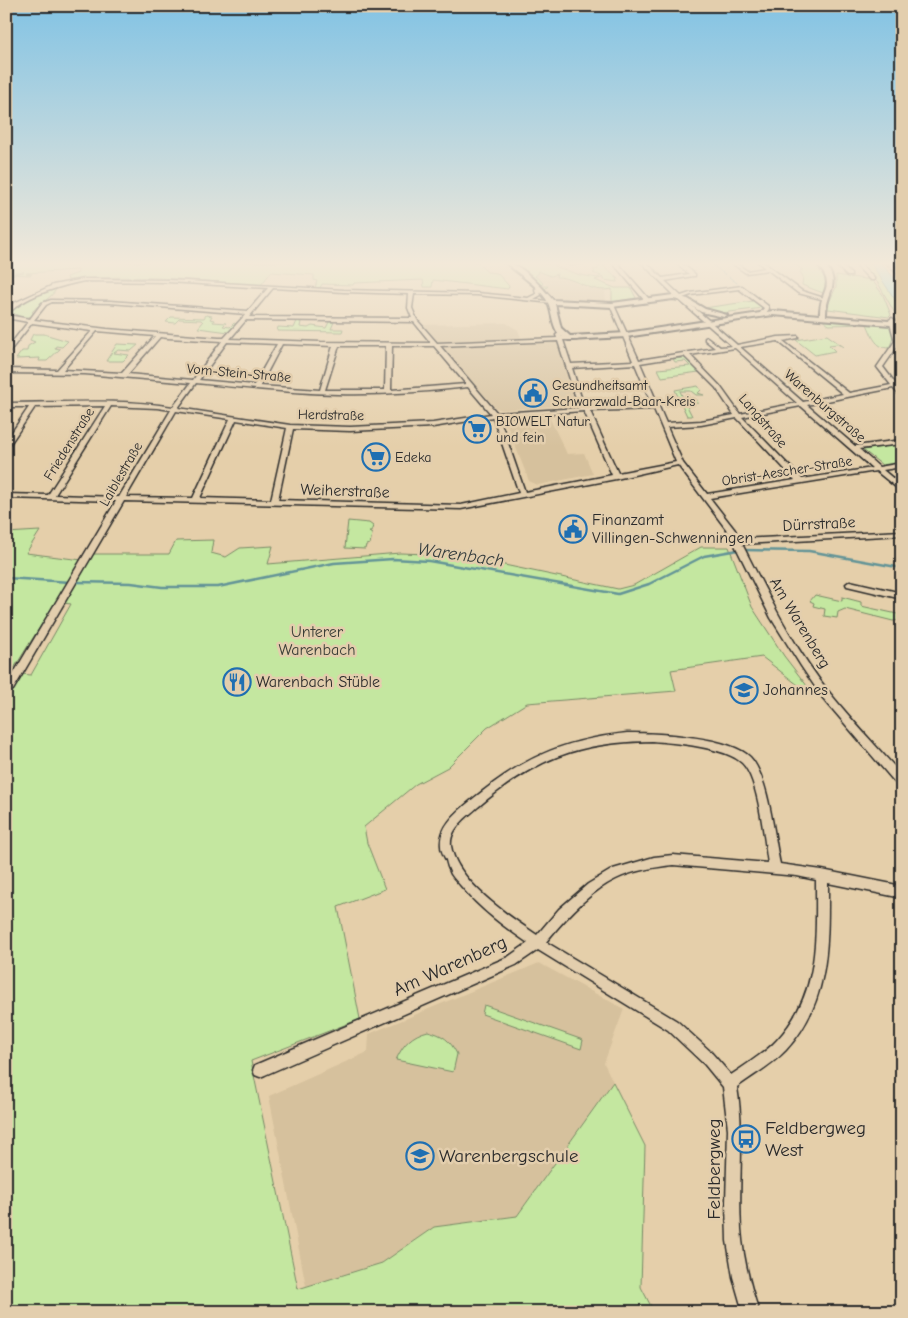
<svg xmlns="http://www.w3.org/2000/svg" width="908" height="1318" font-family="'Comic Neue',sans-serif">
  <rect width="100%" height="100%" fill="#e5cfaa"/>
  <filter id="ink" filterUnits="userSpaceOnUse"><feTurbulence type="fractalNoise" baseFrequency=".02" numOctaves="2"/><feDisplacementMap in="SourceGraphic" scale="10" xChannelSelector="R" yChannelSelector="G"/><feConvolveMatrix kernelMatrix="1 2 1 2 8 2 1 2 1" color-interpolation-filters="sRGB"/></filter>
  <g filter="url(#ink)">
    <g fill="#d6c19d">
      <polygon points="537,271 540,273 558,274 584,287 605,291 606,303 555,300 545,290 548,285 537,280 534,276 538,273"/>
      <polygon points="506,323 518,330 521,338 437,342 422,325"/>
      <polygon points="554,341 558,343 575,404 573,405 502,410 496,408 443,349 446,346"/>
      <polygon points="548,415 567,454 584,453 593,474 538,485 529,481 506,422 510,419"/>
      <polygon points="539,963 624,1009 604,1063 613,1082 517,1216 434,1227 382,1263 306,1286 269,1096 368,1052 369,1034"/>
    </g>
    <g fill="#c4e7a0" stroke="#788966">
      <path d="M6,262H477L487,272L497,273L509,286L508,289L433,280L432,287H424L423,280L354,283L353,285L322,284L320,288H315L317,281L314,280V275L271,272L261,285C197,281 132,273 68,280L67,277L78,273V270L26,273L32,274L30,275L11,274L24,272H6Z"/>
      <path d="M510,262L549,264L552,262L556,265L554,266L580,275L598,278L601,276L593,273L595,272L593,270L598,269L599,265H606L604,267L618,279L617,282L604,280V277L595,280L615,288H631L636,298L612,302V289C590,294 576,277 556,277L557,274L551,276L538,271L539,273L535,276L543,283L541,286H548L545,289L548,295L523,270Z"/>
      <path d="M791,262C797,262 806,261 811,262C825,266 833,280 823,293L802,285L803,277L800,271L803,270Z"/>
      <polygon points="858,262 872,264 902,310 902,319 897,317 878,283"/>
      <polygon points="836,275 872,280 883,295 891,315 889,317 828,309 827,307 836,287"/>
      <path d="M58,286C52,299 40,302 32,312L35,313L33,316L23,318L9,311L14,306Z"/>
      <polygon points="753,301 764,308 721,313 704,308"/>
      <polygon points="206,315 212,316 210,319 214,320 213,322 226,323 223,326 230,327 234,323 236,324 229,332 198,328 203,322 201,320 179,319 175,323 166,322 171,317 204,318"/>
      <path d="M821,319L888,325C896,331 893,340 889,348C875,348 872,335 867,324L829,325Z"/>
      <polygon points="297,321 301,322 300,327 308,328 312,326 326,328 329,322 334,322 331,329 343,329 342,332 277,331 278,327 294,328"/>
      <polygon points="33,334 44,334 68,341 62,347 56,346 55,348 60,349 47,361 39,361 40,358 16,359 22,351 27,351 28,346 35,342 30,340"/>
      <polygon points="827,335 844,347 837,344 829,345 835,351 815,355 796,340"/>
      <polygon points="117,344 138,345 131,351 118,350 114,353 129,355 123,361 106,361"/>
      <polygon points="685,358 699,372 662,377 658,369 690,366 685,361 675,362 673,359"/>
      <polygon points="698,386 701,390 698,393 704,395 696,395 691,391 680,391 684,400 697,400 698,403 686,404 692,416 687,416 675,390"/>
      <polygon points="902,444 902,462 882,465 863,450"/>
      <polygon points="348,521 369,523 373,526 371,532 369,532 372,534 370,544 366,545 365,549 345,548"/>
      <polygon points="40,531 26,553 82,560 11,673 31,675 71,604 63,603 92,554 169,554 176,541 213,540 211,553 226,557 240,548 273,546 268,564 400,553 457,555 618,589 634,585 701,547 729,547 752,607 784,656 811,691 807,692 762,657 671,670 676,691 527,703 487,728 448,767 416,784 364,827 367,843 385,889 338,907 360,1019 251,1061 298,1289 382,1263 434,1227 517,1216 613,1082 645,1146 641,1287 654,1312 6,1312 6,533"/>
      <polygon points="815,595 842,601 842,597 861,602 861,606 902,615 902,620 893,621 845,609 838,612 837,618 824,616 825,609 813,606 814,603 810,601"/>
      <polygon points="484,1005 583,1040 581,1049 482,1014"/>
      <path d="M428,1031C443,1035 450,1040 457,1054L453,1072L396,1060C403,1044 412,1035 428,1031Z"/>
    </g>
    <polygon fill="#89dadf" stroke="#639497" points="870,262 880,262 902,287 902,310"/>
    <g fill="none" stroke-linecap="round" stroke-linejoin="round">
      <g stroke="#639497" stroke-width="1">
        <polyline points="708,262 726,275"/>
        <polyline points="729,277 737,283"/>
      </g>
      <g stroke="#639497" stroke-width="2.5">
        <polyline points="744,550 809,551 902,568"/>
        <polyline points="6,578 70,582"/>
        <polyline points="75,582 131,583 162,587 218,587 334,563 393,559 429,561 618,594 649,584 704,556 738,550"/>
      </g>
      <g stroke="#2b2b2b" stroke-width="3">
        <g id="minor">
          <polygon points="564,262 589,262 570,265"/>
          <polygon points="612,262 617,262 649,299 649,301 645,301"/>
          <path d="M641,262H646L662,278L689,274L675,262H680L695,274V276H693L665,281L681,296L690,293L742,286L768,306L769,309L765,314L760,313L764,308L739,289L691,295L683,298L737,345L778,337L798,336V338L783,341L849,393L891,385L877,367L895,341L889,320L892,318L895,320L901,341L883,367L902,392V398L893,388L807,405L855,446L902,440V444L859,449L879,467L902,463V467L883,470L902,486V492L876,471L710,498L735,530L739,539L902,531V535L742,544C768,595 793,647 829,692C852,721 878,748 902,775V787L898,786L822,697L801,666L771,618L729,533L678,465L616,479L461,509L124,501L13,690H6V682L8,683L116,501L6,498V494L48,495L105,406L35,407L8,447L6,448V441L29,407H6V403C61,403 118,398 173,407L191,383L85,374L6,373V369L57,370L92,331L32,323L6,356V350L28,322L6,318V310L12,304L53,285L84,279L168,280L344,290L477,293L528,298L536,294L535,289L537,288L539,289L541,295L534,299L552,302V303L477,295L414,294L412,308L417,320L437,343L557,338L556,335L559,333L561,334L562,337H579V339L577,340H563L571,364L633,361L610,305L612,304L614,305L639,360L715,348L705,340V338L707,337L720,347L732,346L678,299ZM84,281L168,282L268,288L248,311L110,301L51,300L42,303L30,319L13,316L10,312C27,295 61,286 84,281ZM273,288L344,292L409,294L408,308L412,318L249,317ZM52,302L110,303L246,314L224,338H219L107,329L34,320L46,305ZM246,320L414,322L431,343L321,342L230,339ZM97,331L155,336L122,373L63,370ZM160,337L168,338L222,341L193,380L128,374ZM558,341L579,408L497,413L440,346ZM778,341L843,394L803,402L740,347ZM227,342L277,344L254,385L199,380ZM282,344L333,346L320,390L260,386ZM339,346H386L385,390H325ZM392,346H434L466,384L391,390ZM735,348L797,403L740,414L720,386L690,355ZM684,356L716,388L734,415L701,421L666,423L640,363ZM635,364L652,405L584,407L572,368ZM196,383C243,388 291,393 338,394C382,395 425,392 468,387L491,414L433,423L350,427L290,425L178,408ZM111,406L157,408L171,410L119,497L55,495ZM801,406L872,468L802,479L742,417ZM654,409L676,462L618,473L590,411ZM176,411L230,419L193,498L126,497ZM584,411L612,475L525,492L499,417ZM493,417L519,493L461,505L278,500L293,429L350,431L433,427ZM737,418L795,480L707,494L683,463L667,427L701,425ZM236,420L287,428L271,500L200,498Z"/>
          <polygon points="730,262 735,262 747,271 765,268 758,262 763,262 802,291 827,299 825,300 798,293 768,270 746,273"/>
          <polygon points="833,262 838,262 851,274 851,276 847,276"/>
          <polygon points="853,262 858,262 874,278 874,280 870,280"/>
          <polygon points="886,262 891,262 902,275 902,279"/>
          <polygon points="850,581 902,593 902,599 847,586 846,584"/>
          <path d="M627,733C655,733 729,736 750,757C769,777 774,837 780,864L822,870L902,886V898L828,883C828,944 830,1002 786,1050C772,1065 753,1075 737,1087C745,1135 738,1182 741,1229C743,1258 750,1285 759,1312H743L733,1277L727,1241L726,1202L728,1129L723,1087L705,1065L668,1030L538,950L516,965L265,1075L260,1077L255,1075L253,1070L255,1065L508,957L528,943C503,926 480,909 461,886C458,882 454,879 451,874C449,870 447,865 446,860C444,856 441,851 441,846C439,827 456,813 468,803C521,759 558,741 627,733ZM652,741C674,743 726,747 742,763C759,779 764,839 768,863L673,855L654,857L613,869L588,884L559,909L537,935C510,917 456,881 451,846C449,829 467,817 478,807C535,759 577,742 652,741ZM673,865L797,876L816,880C816,940 820,993 777,1040C764,1054 747,1064 731,1075L710,1051L677,1021L546,942C564,920 590,891 616,879C631,871 656,867 673,865Z"/>
        </g>
      </g>
      <g stroke="#2b2b2b" stroke-width="4">
        <path id="major" d="M505,262C519,262 544,289 553,300L612,303L673,295L688,299L705,309L727,315L724,317L701,312L684,301L673,299L612,307L555,304L561,328L570,336L626,333L773,311L820,315C819,288 839,288 815,262H822C844,284 825,291 826,316L902,322V326L773,315L626,337L569,340C549,334 555,313 546,299C536,284 518,274 505,262Z"/>
      </g>
      <use href="#minor" fill="#e3cead" fill-rule="evenodd"/>
      <use href="#major" fill="#e3cead" fill-rule="evenodd"/>
    </g>
  </g>
  <linearGradient id="sky" x2="0" y2="1"><stop stop-color="#82c3e4"/><stop offset="0.59" stop-color="#f3e9d9"/><stop offset="1" stop-color="#f3e9d9" stop-opacity="0"/></linearGradient>
  <rect width="908" height="447" fill="url(#sky)"/>
  <defs>
    <g id="civic-ring" transform="scale(1.4375)"><circle r="9.5" fill="#e3cead" stroke="#1f6fb2" stroke-width="1.5"/><path d="M-.6-6.5H3V-4.5H.6V-3L4-1V1h2V6H-6V1h2V-1L-.6-3ZM-1.2 2.5V6h2.4V2.5Z" fill="#1f6fb2"/></g>
    <g id="supermarket-ring" transform="scale(1.4375)"><circle r="9.5" fill="#e3cead" stroke="#1f6fb2" stroke-width="1.5"/><path d="M-6-5.5h2.5l.6 2H6L4.5 2H-2.5L-4.4-4H-6ZM-1.5 3.2a1.3 1.3 0 1 0 .1 0ZM3 3.2a1.3 1.3 0 1 0 .1 0Z" fill="#1f6fb2"/></g>
    <g id="restaurant-ring" transform="scale(1.4375)"><circle r="9.5" fill="#e3cead" stroke="#1f6fb2" stroke-width="1.5"/><path d="M-5-6h1v4h1v-4h1v4h1v-4h1v5L-1.5 .5V6h-2V.5L-5-1ZM5-6V6H3V1.5H1.5Q1.5-4 5-6Z" fill="#1f6fb2"/></g>
    <g id="school-ring" transform="scale(1.4375)"><circle r="9.5" fill="#e3cead" stroke="#1f6fb2" stroke-width="1.5"/><path d="M0-5L7-2L0 1L-7-2ZM-4 1L0 2.5L4 1V4Q0 6-4 4Z" fill="#1f6fb2"/></g>
    <g id="bus-ring" transform="scale(1.4375)"><circle r="9.5" fill="#e3cead" stroke="#1f6fb2" stroke-width="1.5"/><path d="M-5-6H5V4H4V6H2V4H-2V6H-4V4H-5ZM-3.5-4V0h7V-4ZM-3.5 1.2v1.5H-2V1.2ZM2 1.2v1.5H3.5V1.2Z" fill="#1f6fb2"/></g>
  </defs>
  <g fill-rule="evenodd">
    <use href="#civic-ring" x="533" y="393"/>
    <use href="#supermarket-ring" x="477" y="429"/>
    <use href="#supermarket-ring" x="376" y="457"/>
    <use href="#civic-ring" x="573" y="529"/>
    <use href="#restaurant-ring" x="237" y="682"/>
    <use href="#school-ring" x="744" y="690"/>
    <use href="#bus-ring" x="746" y="1139"/>
    <use href="#school-ring" x="420" y="1156"/>
  </g>
  <g text-anchor="middle" dominant-baseline="central" stroke-width="5" stroke-linejoin="round" paint-order="stroke">
    <g font-size="14" fill="#2b2b2b" stroke="#e3cead">
      <text transform="translate(239 373) rotate(5)">Vom-Stein-Straße</text>
      <text transform="translate(825 406) rotate(41)">Warenburgstraße</text>
      <text transform="translate(331 415) rotate(1)">Herdstraße</text>
      <text transform="translate(763 421) rotate(49)">Langstraße</text>
      <text transform="translate(69 444) rotate(-58)">Friedenstraße</text>
      <text transform="translate(787 471) rotate(-9)">Obrist-Aescher-Straße</text>
      <text transform="translate(121 474) rotate(-60)">Laiblestraße</text>
    </g>
    <g font-size="14" fill="#2b2b2b" stroke="#e3cead" text-anchor="start">
      <text x="552" y="385">Gesundheitsamt<tspan x="552" dy="16">Schwarzwald-Baar-Kreis</tspan></text>
      <text x="496" y="421">BIOWELT Natur<tspan x="496" dy="16">und fein</tspan></text>
      <text x="395" y="457">Edeka</text>
    </g>
    <g font-size="16" fill="#2b2b2b" stroke="#e3cead">
      <text transform="translate(345 491) rotate(2)">Weiherstraße</text>
      <text transform="translate(819 524) rotate(-3)">Dürrstraße</text>
      <text transform="translate(800 623) rotate(59)">Am Warenberg</text>
    </g>
    <g font-size="16" fill="#2b2b2b" stroke="#e3cead" text-anchor="start">
      <text x="592" y="520">Finanzamt<tspan x="592" dy="18">Villingen-Schwenningen</tspan></text>
      <text x="256" y="682">Warenbach Stüble</text>
      <text x="763" y="690">Johannes</text>
    </g>
    <g font-size="16" fill="#3a3e37" stroke="#e3cead">
      <text x="317" y="632">Unterer<tspan x="317" dy="18">Warenbach</tspan></text>
    </g>
    <g font-size="18" font-style="italic" fill="#343c3d" stroke="#e3cead">
      <text transform="translate(461 555) rotate(8)">Warenbach</text>
    </g>
    <g font-size="19" fill="#2b2b2b" stroke="#e3cead">
      <text transform="translate(450 966) rotate(-24)">Am Warenberg</text>
      <text transform="translate(714 1169) rotate(-90)">Feldbergweg</text>
    </g>
    <g font-size="19" fill="#2b2b2b" stroke="#e3cead" text-anchor="start">
      <text x="765" y="1128">Feldbergweg<tspan x="765" dy="22">West</tspan></text>
      <text x="439" y="1156">Warenbergschule</text>
    </g>
  </g>
  <rect width="908" height="1318" fill="none" stroke="#e3cead" stroke-width="25"/>
  <rect x="12" y="12" width="883" height="1293" fill="none" stroke="#2b2b2b" stroke-width="2" filter="url(#ink)"/>
</svg>
